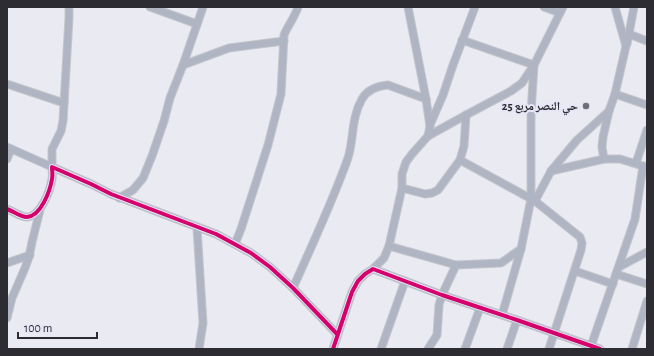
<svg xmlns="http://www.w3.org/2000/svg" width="654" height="356" font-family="'Alegreya Sans','Noto Naskh Arabic',sans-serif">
  <rect width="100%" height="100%" fill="#eaeaf3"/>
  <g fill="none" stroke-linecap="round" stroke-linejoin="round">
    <g stroke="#c5c5cc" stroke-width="9">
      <g id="minor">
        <polyline points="150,7 197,24"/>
        <polyline points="544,7 560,13"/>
        <polyline points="629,34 647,41"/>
        <polyline points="462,40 534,65 531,113 531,199 521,249 502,315"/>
        <polyline points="627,44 634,7"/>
        <polyline points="183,65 229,48 284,41"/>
        <polyline points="7,84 64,103"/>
        <polyline points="615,94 647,105"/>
        <polyline points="430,125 443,95 453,65 475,7"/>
        <polyline points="428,136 466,115 511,91 522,83 534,65 563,7"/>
        <polyline points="7,147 52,167 52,149 61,131 63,121 69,18 69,7"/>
        <polyline points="7,159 11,149"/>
        <polyline points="604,159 602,147 603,137 609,111 615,94 626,46 615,7"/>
        <polyline points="460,160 535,201 551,171 577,140 609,111"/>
        <polyline points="636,163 647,130"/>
        <polyline points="551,171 604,159 620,159 646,167"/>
        <polyline points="402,188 425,194 432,193 438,190 460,160 464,146 466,115"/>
        <polyline points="119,198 133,190 143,178 152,156 164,121 170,98 183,65 203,7"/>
        <polyline points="535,201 580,237 582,243 581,250 549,349"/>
        <path d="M7,209C13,211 20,217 27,217C41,216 50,191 52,179C53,175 52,171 52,167L91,184L111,194L216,234L251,253L270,267L293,288L337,334"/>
        <polyline points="197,228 203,323 199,349"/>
        <path d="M235,244L241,229L268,145L281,94L284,35C288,25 295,17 298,7"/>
        <polyline points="389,246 456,265 501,263 521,249"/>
        <polyline points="7,263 30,255"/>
        <polyline points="619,267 647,252"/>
        <polyline points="373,269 384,258 389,246 402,188 402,174 406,162 412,154 428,136 430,126 426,99 408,7"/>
        <polyline points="575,271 613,284"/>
        <polyline points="616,274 647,284"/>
        <path d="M293,288C312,245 332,203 348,158C354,139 351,118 362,99C367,90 378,86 388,85L426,99"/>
        <polyline points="7,318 12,298 25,268 29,257 32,242 40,210"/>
        <polyline points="333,349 352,292 358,281 365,274 373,269 442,295 517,320 600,349"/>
        <polyline points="381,349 405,281"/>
        <polyline points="428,349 437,335 439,305 442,295 456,265"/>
        <polyline points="465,349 480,308"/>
        <polyline points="507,349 517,320"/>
        <polyline points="590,349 635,219 643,166"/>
        <polyline points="632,349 647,301"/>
      </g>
    </g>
    <use href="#minor" stroke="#afb5c3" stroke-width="7"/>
    <g stroke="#e7e6f7" stroke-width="6">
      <g id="cycleway">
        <path d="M7,209C13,211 20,217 27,217C41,216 50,191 52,179C53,175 52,171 52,167L91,184L111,194L216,234L251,253L270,267L293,288L337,334"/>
        <polyline points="333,349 352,292 358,281 365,274 373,269 442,295 517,320 600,349"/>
      </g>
    </g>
    <use href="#cycleway" stroke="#d6006c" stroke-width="4"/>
  </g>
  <circle fill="#6e6e76" stroke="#e7e6f7" stroke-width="1.5" cx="586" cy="106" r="4"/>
  <g text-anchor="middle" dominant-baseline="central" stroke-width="4" stroke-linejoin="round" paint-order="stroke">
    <g font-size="12" font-weight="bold" fill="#2c2c32" stroke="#e7e6f7" text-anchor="end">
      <text x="578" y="106">حي النصر مربع 25</text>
    </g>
  </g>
  <rect width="654" height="356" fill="none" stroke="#2c2c32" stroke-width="16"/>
  <path d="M18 332v6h79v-6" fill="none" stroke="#2c2c32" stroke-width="2"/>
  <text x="24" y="332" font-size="12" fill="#2c2c32" stroke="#e7e6f7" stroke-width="3" paint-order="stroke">100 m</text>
</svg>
